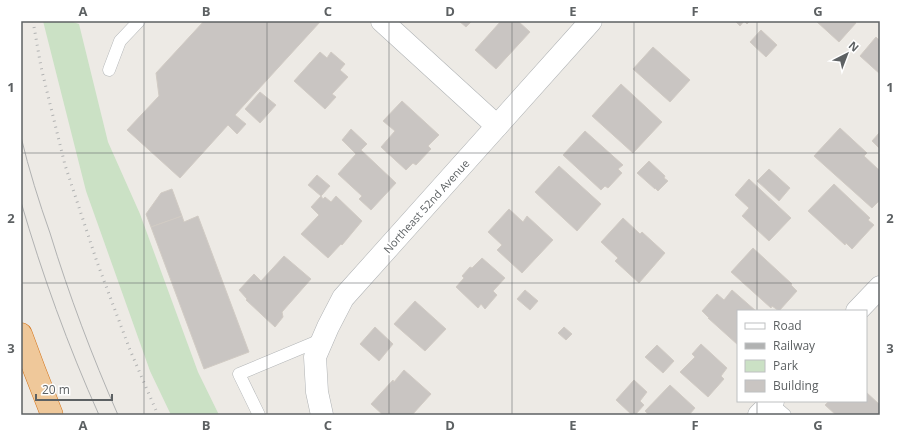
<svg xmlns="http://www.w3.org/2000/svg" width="901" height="436" font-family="'Open Sans',sans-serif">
  <rect width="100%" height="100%" fill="#edeae5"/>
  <polygon fill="#cbe1c5" points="43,21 70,21 79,24 108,142 140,214 198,372 219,415 171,415 150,371 86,191"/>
  <g fill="#c9c5c2" stroke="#d1cbc4">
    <polygon points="204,21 319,21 320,22 235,115 246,124 237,134 228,125 180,178 127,130 159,96 156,73"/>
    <polygon points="459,21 472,21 466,27"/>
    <polygon points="501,21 518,21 530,32 496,69 475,50"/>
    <polygon points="735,21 750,21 747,24 744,21 740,26"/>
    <polygon points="816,21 854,21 856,23 839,42"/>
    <polygon points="761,30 777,45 766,57 750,42"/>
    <polygon points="876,37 880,41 880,74 860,56"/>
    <polygon points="653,47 690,80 670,102 633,69"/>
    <polygon points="320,52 327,58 331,52 345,64 340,70 348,77 332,94 336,97 325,109 294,81"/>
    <polygon points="621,84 662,122 633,153 592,116"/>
    <polygon points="260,92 276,105 260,123 245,109"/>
    <polygon points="402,101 439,135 428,146 431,149 416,165 413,163 406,170 381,147 395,131 383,121"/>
    <polygon points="840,128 867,153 864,156 880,171 880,200 872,208 814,156"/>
    <polygon points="351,129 367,144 361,150 396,183 371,210 359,199 362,196 338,174 356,154 342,140"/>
    <polygon points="585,131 623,165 618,169 622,173 608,188 605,186 601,190 563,155"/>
    <polygon points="880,132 880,149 872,141"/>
    <polygon points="649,161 665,176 664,178 668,181 658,191 655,188 655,189 637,173"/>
    <polygon points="559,166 601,204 577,231 535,192"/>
    <polygon points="769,169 790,188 779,201 757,181"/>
    <polygon points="317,175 330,186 321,196 308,185"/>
    <polygon points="749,179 791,218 769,241 742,216 749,208 735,195"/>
    <polygon points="834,184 870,218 868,220 874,225 852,249 846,243 845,245 808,211"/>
    <polygon points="172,189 182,216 151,227 146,214 161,193"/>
    <polygon points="321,196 323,199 325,197 331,202 336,196 362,221 342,245 341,244 328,258 301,234 319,215 311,207"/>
    <polygon points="509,209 523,222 527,216 553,240 522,273 497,250 502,245 488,232"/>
    <polygon points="182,216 184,222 198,216 249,352 204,369 151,227"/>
    <polygon points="623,218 640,234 642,232 665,253 639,283 615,261 618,258 601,242"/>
    <polygon points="753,248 792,284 791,285 797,291 779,311 772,306 771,308 731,272"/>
    <polygon points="284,256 311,279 282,312 283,317 275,327 246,300 247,299 239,290 254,274 261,281"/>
    <polygon points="482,258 505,278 493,291 497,295 485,309 481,304 478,308 456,287 464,278 462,276 470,267 472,268"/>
    <polygon points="525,290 538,301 530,310 517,299"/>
    <polygon points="732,290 756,311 738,311 738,345 708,318 709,318 702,311 717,294 724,300"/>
    <polygon points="415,301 446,329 425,351 394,324"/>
    <polygon points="375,327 393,344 379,361 360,344"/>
    <polygon points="564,327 572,334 566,340 558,333"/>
    <polygon points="701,344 727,368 721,376 724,379 708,397 680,372 695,357 692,354"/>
    <polygon points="657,345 674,361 663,373 645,357"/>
    <polygon points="404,370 431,394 412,415 383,415 371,404 393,380 394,382"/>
    <polygon points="634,380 647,392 640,401 644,405 635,415 632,415 616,400"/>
    <polygon points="670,385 695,408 689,415 649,415 645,411"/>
    <polygon points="866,392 880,405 880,415 836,415 825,405 829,401 866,401"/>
  </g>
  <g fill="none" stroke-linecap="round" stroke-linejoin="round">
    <g stroke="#b0b3b5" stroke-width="13">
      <g id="lane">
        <polyline points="109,70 120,41 139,21"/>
        <polyline points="771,403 785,415"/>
        <polyline points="259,415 239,374 323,339"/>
      </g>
    </g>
    <g stroke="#b0b3b5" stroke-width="23">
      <g id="street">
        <polyline points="382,21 497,126"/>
        <polyline points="857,311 880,287"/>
        <polyline points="322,415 317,392 315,357 328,327 343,298 591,21"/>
        <polyline points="759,415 773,401"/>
      </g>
    </g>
    <g stroke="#d4761e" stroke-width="23">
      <polyline id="highway" points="21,334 34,369 52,415"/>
    </g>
    <use href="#lane" stroke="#fff" stroke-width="12"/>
    <use href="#street" stroke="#fff" stroke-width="22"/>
    <use href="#highway" stroke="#efc89a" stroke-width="22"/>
    <g stroke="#b1b2b2" stroke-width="1">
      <path d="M21,137C29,170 39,202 50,233C69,295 92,356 118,415"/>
      <path d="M21,202C42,274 68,346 99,415"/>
    </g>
    <polyline stroke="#b1b2b2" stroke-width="3" stroke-dasharray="1 5" stroke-linecap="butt" points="33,21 41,67 65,165 97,262 130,350 158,415"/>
  </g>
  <path fill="none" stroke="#5d6163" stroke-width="1" stroke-opacity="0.55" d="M144,21V415M267,21V415M389,21V415M512,21V415M634,21V415M757,21V311M21,153H880M21,283H880M757,401V415"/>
  <g text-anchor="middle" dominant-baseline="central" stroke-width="3.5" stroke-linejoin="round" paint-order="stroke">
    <g font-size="11" fill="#5d6163" stroke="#fff">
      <text transform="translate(426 206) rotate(-48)">Northeast 52nd Avenue</text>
    </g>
  </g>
  <rect width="901" height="436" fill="none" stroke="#ffffff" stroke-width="44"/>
  <rect x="737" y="310" width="130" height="92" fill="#ffffff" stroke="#bec0c1"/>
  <rect x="745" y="323" width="20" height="6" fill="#ffffff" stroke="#bec0c1"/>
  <text x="773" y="330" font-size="12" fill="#5d6163">Road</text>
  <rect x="745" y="343" width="20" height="6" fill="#b1b2b2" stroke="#bec0c1"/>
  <text x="773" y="350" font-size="12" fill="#5d6163">Railway</text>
  <rect x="745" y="360" width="20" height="12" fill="#cbe1c5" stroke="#bec0c1"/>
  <text x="773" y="370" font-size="12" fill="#5d6163">Park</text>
  <rect x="745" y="380" width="20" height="12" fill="#c9c5c2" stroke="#bec0c1"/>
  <text x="773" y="390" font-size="12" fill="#5d6163">Building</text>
  <g transform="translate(847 54) rotate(42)" stroke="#ffffff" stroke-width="3" paint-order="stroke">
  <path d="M0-3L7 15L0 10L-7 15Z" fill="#5d6163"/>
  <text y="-6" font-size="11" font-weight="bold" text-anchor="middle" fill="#5d6163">N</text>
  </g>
  <path d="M36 394v6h76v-6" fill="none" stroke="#5d6163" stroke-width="2"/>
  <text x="42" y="394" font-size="12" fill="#5d6163" stroke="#ffffff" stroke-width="3" paint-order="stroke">20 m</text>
  <rect x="22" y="22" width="857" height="392" fill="none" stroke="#5d6163" stroke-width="1.5"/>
  <g font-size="13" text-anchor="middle" font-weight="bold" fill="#5d6163">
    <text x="83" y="16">A</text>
    <text x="206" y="16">B</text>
    <text x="328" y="16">C</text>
    <text x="450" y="16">D</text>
    <text x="573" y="16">E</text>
    <text x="695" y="16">F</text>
    <text x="818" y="16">G</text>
    <text x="11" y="92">1</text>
    <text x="890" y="92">1</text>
    <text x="11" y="223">2</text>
    <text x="890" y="223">2</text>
    <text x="11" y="353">3</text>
    <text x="890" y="353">3</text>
    <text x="83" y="430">A</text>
    <text x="206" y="430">B</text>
    <text x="328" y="430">C</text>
    <text x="450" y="430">D</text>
    <text x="573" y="430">E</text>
    <text x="695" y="430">F</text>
    <text x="818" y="430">G</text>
  </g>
</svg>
